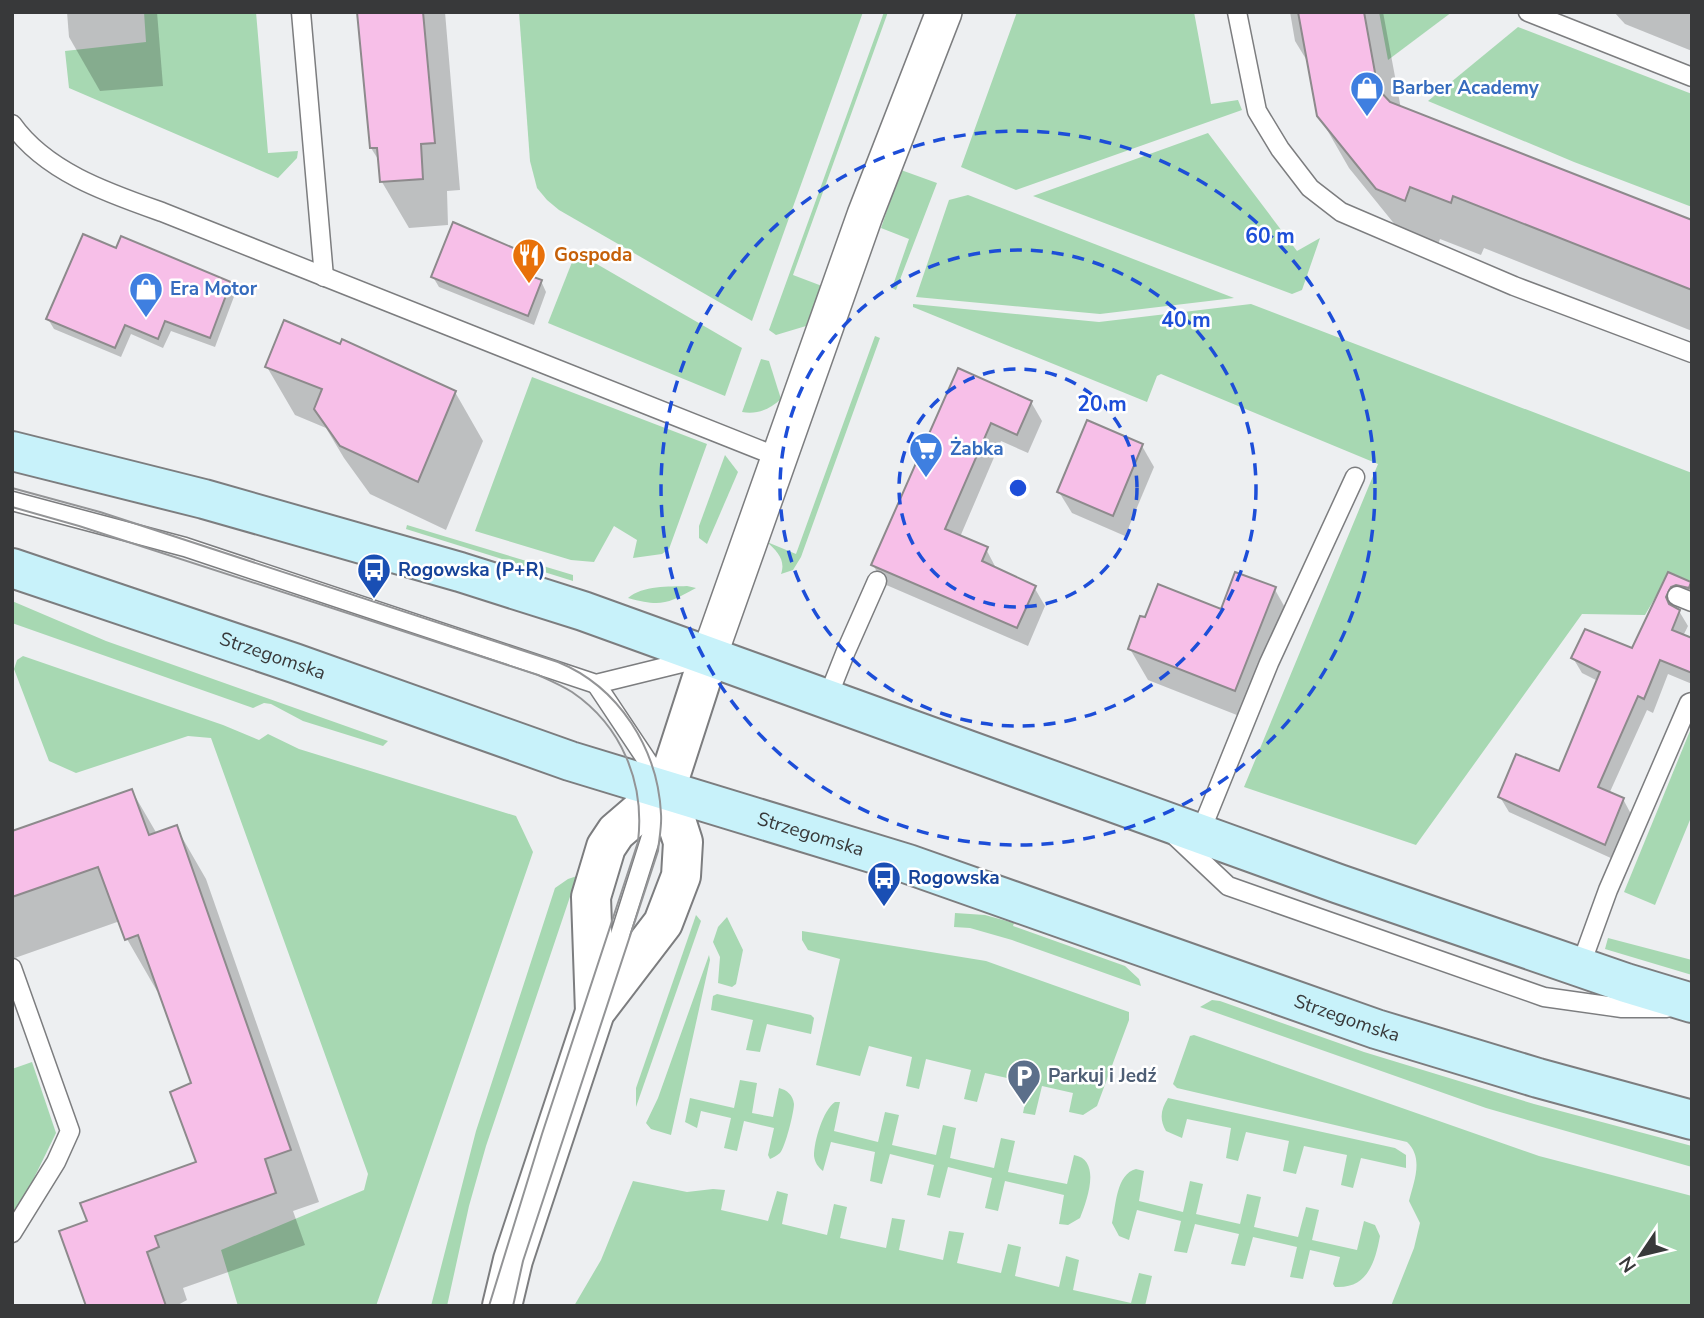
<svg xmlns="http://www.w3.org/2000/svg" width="1704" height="1318" font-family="'Nunito Sans',sans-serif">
  <rect width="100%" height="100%" fill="#edeff1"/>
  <g fill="#a7d8b2">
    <polygon points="144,12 256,12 268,153 298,151 297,158 278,178 69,88 65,51 146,42"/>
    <polygon points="519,12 863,12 752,321 559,210 547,200 537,188 530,161"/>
    <polygon points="884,12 888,12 793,275 822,286 806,326 776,335 769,330"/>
    <polygon points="1017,12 1194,12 1211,104 1238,100 1242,110 1016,190 961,167"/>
    <polygon points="1379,12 1452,12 1388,60"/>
    <polygon points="1518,27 1692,94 1692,207 1574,162 1428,101"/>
    <polygon points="1208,133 1297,251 1320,238 1302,290 1292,294 1033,196"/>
    <polygon points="901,170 937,183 896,290 892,288 909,239 881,228"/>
    <polygon points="968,195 1234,298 1100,314 916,297 949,200"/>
    <polygon points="576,252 742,348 725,396 548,323"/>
    <polygon points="913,304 1099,322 1251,304 1692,473 1692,589 1666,579 1645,615 1582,614 1416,845 1244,787 1378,464 1161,374 1157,376 1147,402 913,307"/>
    <path d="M875,336L880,338L801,557L793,570L781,574C786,560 777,551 767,542L796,554Z"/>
    <path d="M761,359L769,361L781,399C770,409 757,415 742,412Z"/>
    <polygon points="532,377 707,444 669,549 662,554 633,558 637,540 614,526 594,562 571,560 475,531"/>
    <polygon points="725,455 738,472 707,544 699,538 699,526"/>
    <polygon points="407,525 573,575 573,581 406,529"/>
    <path d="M687,586L696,588C667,604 661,607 628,598C643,585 669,587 687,586Z"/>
    <polygon points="12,601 106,641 388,741 383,746 303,721 271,704 264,703 253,708 12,623"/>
    <polygon points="23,656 223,725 259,740 268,734 299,749 516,816 533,852 376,1306 238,1306 221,1250 364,1190 368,1174 211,738 188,736 76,773 49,761 14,669 17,660"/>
    <polygon points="1692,726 1692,815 1655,905 1624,892"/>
    <polygon points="577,876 486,1146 469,1206 447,1306 431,1306 476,1131 555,888 568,879"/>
    <polygon points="955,913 985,915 1014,923 1013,926 1125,966 1139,979 1141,986 1012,940 970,928 954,927"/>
    <polygon points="696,915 701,921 636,1107 636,1088"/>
    <polygon points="727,917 743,950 736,984 732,987 718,983 720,957 713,942 718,927"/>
    <polygon points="802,931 986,961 1129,1012 1129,1020 1097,1106 1083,1115 1069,1112 1073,1093 1042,1086 1035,1115 1023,1113 1029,1083 985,1073 977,1102 964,1099 971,1070 926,1059 919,1089 906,1086 912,1057 869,1046 860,1076 816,1065 840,959 808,950 802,940"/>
    <polygon points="1608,938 1692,960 1692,975 1605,949"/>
    <polygon points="709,955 710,960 671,1135 651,1129 646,1123 658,1098"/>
    <polygon points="717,994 811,1015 814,1018 811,1034 767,1024 760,1052 746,1050 753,1020 711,1010 713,996"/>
    <polygon points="1212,1000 1220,1001 1364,1052 1534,1104 1692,1146 1692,1167 1486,1108 1200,1007"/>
    <path d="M1194,1035L1539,1156L1692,1196V1306H1391L1414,1248L1420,1223L1409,1201C1414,1181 1424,1158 1407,1142L1177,1088L1173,1084L1190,1036Z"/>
    <polygon points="32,1062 56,1133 12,1223 12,1069"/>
    <path d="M740,1080L757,1083L752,1113L773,1117L779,1088C787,1090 793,1095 794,1104C794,1112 785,1148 780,1153C776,1156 774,1157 770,1159L768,1155L774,1128L744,1121L737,1151L724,1148L731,1118L701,1111L697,1128L685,1122L690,1098L734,1108Z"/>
    <path d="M1168,1098L1395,1148L1406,1155V1168L1361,1158L1353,1188L1341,1185L1347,1155L1304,1146L1296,1174L1283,1171L1289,1141L1246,1132L1238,1161L1226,1158L1231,1128L1187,1119L1182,1138L1166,1131C1159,1119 1161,1109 1168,1098Z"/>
    <path d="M835,1102H840L834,1131L878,1142L885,1112L899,1115L892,1145L936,1155L943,1125L956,1128L950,1158L994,1168L1001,1138L1015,1141L1008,1172L1067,1184L1074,1155C1102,1160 1087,1200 1080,1218L1068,1225L1059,1224L1064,1195L1005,1181L998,1211L985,1208L992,1178L948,1167L940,1198L927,1195L934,1165L890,1154L882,1184L870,1181L875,1152L831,1142L823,1171C818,1167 815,1163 814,1156C814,1141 823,1110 835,1102Z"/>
    <path d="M1136,1169L1144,1171L1139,1201L1183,1212L1190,1181L1203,1184L1196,1214L1240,1224L1247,1194L1261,1197L1254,1227L1298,1237L1306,1207L1319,1210L1312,1240L1357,1250L1364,1221L1375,1225L1380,1236C1375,1263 1367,1289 1335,1287L1333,1284L1340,1257L1310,1250L1303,1279L1290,1277L1297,1247L1253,1237L1245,1266L1231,1264L1239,1234L1195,1224L1187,1253L1174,1251L1181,1221L1137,1210L1129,1240L1119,1236L1112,1223C1116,1206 1116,1174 1136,1169Z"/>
    <polygon points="633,1181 687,1192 713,1189 725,1190 721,1210 768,1221 777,1191 788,1194 782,1224 827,1235 834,1204 847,1207 840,1238 886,1248 892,1218 905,1220 899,1250 943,1260 949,1231 964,1233 957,1263 1001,1273 1008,1244 1021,1247 1015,1276 1059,1287 1066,1256 1079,1260 1073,1290 1131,1303 1139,1273 1152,1276 1145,1306 574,1306 601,1260"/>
  </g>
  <g fill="#0003">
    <polygon points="67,12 157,12 163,86 100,91 69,37"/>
    <polygon points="359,12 445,12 460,190 447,191 448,225 409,228 382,182 381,164 371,148"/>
    <polygon points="1290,12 1383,12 1401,109 1692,222 1692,331 1484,248 1481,255 1440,239 1435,253 1409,242 1349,168 1318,114 1309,64 1295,41"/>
    <polygon points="1614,12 1692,12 1692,51 1625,24"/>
    <polygon points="117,251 229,284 235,294 215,347 171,331 163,348 131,334 121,357 54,329 48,319"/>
    <polygon points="531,258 537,268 533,278 541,281 546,292 534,325 439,287 433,277"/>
    <polygon points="267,367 455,392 483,441 446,530 370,494 344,458 326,428 295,415"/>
    <polygon points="959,370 1031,402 1042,421 1028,453 1001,441 960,537 986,549 997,570 1034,587 1045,606 1028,646 884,584 873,565"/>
    <polygon points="1142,446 1154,467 1125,536 1072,513 1059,492"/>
    <polygon points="1669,574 1692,586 1692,601 1684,599 1673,608 1679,611 1688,626 1683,636 1692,640 1692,684 1668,674 1653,713 1647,710 1609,794 1623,799 1631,814 1613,859 1509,812 1500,797 1560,773 1598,681 1582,673 1573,658 1633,651"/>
    <polygon points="1274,588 1292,620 1252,721 1148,680 1130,649 1146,620 1222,612"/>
    <polygon points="132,791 157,834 176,827 206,879 319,1202 293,1211 305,1245 183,1288 187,1300 176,1306 88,1306 89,1222 198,1163 193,1084 160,990 157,991 127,939 120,921 12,959 12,833"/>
  </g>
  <g fill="#f7bfe8" stroke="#8d8a8c" stroke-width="2">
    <polygon points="357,12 423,12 435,143 421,144 423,179 380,182 377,148 370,148"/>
    <polygon points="1298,12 1364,12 1378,89 1390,102 1692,220 1692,290 1453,196 1451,203 1410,187 1405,201 1376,189 1317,116"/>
    <polygon points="453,222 532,256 525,274 542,280 528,316 431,277"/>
    <polygon points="83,234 116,248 121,236 231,282 210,338 165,321 158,339 125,325 115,348 46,319"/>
    <polygon points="284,320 340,344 342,339 456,391 418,482 340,446 314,409 322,389 265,367"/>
    <polygon points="958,368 1032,401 1017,435 991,423 945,529 988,547 982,561 1036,586 1017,628 871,565"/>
    <polygon points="1087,420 1143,444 1113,516 1057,492"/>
    <polygon points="1235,572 1276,587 1235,691 1128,649 1140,616 1145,617 1158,584 1221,609"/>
    <polygon points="1668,572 1691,582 1689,588 1676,585 1671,587 1666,597 1669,604 1680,610 1672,630 1692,638 1692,673 1660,660 1644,699 1638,696 1598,787 1624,798 1605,845 1498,797 1516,754 1559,771 1600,672 1571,658 1585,629 1632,648"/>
    <polygon points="132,789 149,835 177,825 291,1150 265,1159 276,1193 155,1236 159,1247 147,1252 166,1306 86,1306 59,1231 87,1221 80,1203 196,1162 170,1092 191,1083 138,935 125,940 98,867 12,897 12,831"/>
  </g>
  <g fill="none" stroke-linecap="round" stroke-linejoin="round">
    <g stroke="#7c7d7f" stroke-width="21">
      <g id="service">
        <polyline points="301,12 324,277"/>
        <polyline points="1237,12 1257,111 1280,149 1310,188 1341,212 1514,286 1692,353"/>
        <polyline points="1528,12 1692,77"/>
        <path d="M12,124C46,172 108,193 162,212L778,457"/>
        <polyline points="12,501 185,547 596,684 698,659"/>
        <polyline points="1677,596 1692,602"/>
        <polyline points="596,684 666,789 606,979"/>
        <polyline points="827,699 846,651 877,581"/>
        <polyline points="1200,833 1269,663 1355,477"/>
        <polyline points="1175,836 1228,886 1544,997 1622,1008 1667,1008"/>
        <polyline points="1580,967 1608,890 1689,703 1692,702"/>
        <polyline points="12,968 70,1131 56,1162 12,1233"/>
      </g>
    </g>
    <g stroke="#7c7d7f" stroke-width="38">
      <polyline id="minor" points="709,656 865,215 944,12"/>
    </g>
    <g stroke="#7c7d7f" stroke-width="42">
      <g id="tertiary">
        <polyline points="595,1012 591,897 606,847 616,832 666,789 709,656"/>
        <polyline points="502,1306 513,1260 595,1012 663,923 681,876 683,842 666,789"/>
      </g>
    </g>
    <g stroke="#7c7d7f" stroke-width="42">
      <g id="secondary">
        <polyline points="12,451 204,499 460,572 583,611 1339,884 1626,983 1692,1003"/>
        <path id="s1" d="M12,568L294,663L570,761L908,864L1376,1029L1538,1078L1692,1120"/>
      </g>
    </g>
    <use href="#service" stroke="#fff" stroke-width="18"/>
    <use href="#minor" stroke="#fff" stroke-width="35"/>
    <use href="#tertiary" stroke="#fff" stroke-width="38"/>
    <use href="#secondary" stroke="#c8f2fa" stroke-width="38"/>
    <g stroke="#939496" stroke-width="2">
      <path d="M12,488L100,512L558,662C619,687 658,749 661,814C662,826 659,839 658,851L523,1261L513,1306"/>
      <path d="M12,507L79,526L538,675C549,680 561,685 572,692C622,726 645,783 638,842L542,1134L489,1306"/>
    </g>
  </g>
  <g fill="none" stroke="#1d4ed8" stroke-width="3.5" stroke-dasharray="12 9">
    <circle cx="1018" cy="488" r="119"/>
    <circle cx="1018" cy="488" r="238"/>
    <circle cx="1018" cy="488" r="357"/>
  </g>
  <defs>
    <g id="shop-pin" transform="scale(1.75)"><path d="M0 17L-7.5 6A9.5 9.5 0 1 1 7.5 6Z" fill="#3f7fe0" stroke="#fff"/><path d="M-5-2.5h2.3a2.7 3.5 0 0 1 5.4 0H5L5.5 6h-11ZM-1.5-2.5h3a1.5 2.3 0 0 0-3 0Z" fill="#fff"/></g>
    <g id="restaurant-pin" transform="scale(1.75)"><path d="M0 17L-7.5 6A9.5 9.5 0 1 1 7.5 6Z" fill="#e8710a" stroke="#fff"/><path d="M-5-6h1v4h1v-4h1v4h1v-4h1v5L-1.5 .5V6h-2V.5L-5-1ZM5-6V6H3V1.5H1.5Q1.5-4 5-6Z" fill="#fff"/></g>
    <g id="supermarket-pin" transform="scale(1.75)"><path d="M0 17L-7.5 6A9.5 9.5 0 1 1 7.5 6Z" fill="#3f7fe0" stroke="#fff"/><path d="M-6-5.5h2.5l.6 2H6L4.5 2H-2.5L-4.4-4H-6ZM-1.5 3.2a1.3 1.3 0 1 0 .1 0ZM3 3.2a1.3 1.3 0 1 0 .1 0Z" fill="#fff"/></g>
    <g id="bus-pin" transform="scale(1.75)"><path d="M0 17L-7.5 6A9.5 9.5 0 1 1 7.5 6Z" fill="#1a4fb4" stroke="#fff"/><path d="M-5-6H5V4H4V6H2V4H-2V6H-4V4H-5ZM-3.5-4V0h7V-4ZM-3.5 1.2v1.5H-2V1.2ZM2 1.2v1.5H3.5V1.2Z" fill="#fff"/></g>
    <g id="parking-pin" transform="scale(1.75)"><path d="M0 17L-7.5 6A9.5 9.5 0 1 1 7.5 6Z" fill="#5c6f8a" stroke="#fff"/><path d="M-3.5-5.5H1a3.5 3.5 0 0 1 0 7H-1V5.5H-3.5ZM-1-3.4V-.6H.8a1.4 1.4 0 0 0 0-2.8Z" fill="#fff"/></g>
  </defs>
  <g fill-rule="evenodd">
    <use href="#shop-pin" x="1367" y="88"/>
    <use href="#restaurant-pin" x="529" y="255"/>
    <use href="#shop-pin" x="146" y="289"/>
    <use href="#supermarket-pin" x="926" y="449"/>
    <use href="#bus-pin" x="374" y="570"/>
    <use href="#bus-pin" x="884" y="878"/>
    <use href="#parking-pin" x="1024" y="1076"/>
  </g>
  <g text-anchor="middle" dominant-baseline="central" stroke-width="5" stroke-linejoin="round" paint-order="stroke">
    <g font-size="19" font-weight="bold" fill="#366cbe" stroke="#fff" text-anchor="start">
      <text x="1392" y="88">Barber Academy</text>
      <text x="170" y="289">Era Motor</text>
      <text x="950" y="449">Żabka</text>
    </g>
    <g font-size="19" font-weight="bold" fill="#c56008" stroke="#fff" text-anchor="start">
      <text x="554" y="255">Gospoda</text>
    </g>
    <g font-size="19" font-weight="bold" fill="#164399" stroke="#fff" text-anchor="start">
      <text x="398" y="570">Rogowska (P+R)</text>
      <text x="908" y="878">Rogowska</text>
    </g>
    <g font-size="19" fill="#38393a" stroke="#fff">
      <text stroke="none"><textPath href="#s1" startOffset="275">Strzegomska</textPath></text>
      <text stroke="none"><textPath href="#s1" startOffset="842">Strzegomska</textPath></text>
      <text stroke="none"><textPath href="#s1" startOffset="1409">Strzegomska</textPath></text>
    </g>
    <g font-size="19" font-weight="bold" fill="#4e5e75" stroke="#fff" text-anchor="start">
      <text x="1048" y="1076">Parkuj i Jedź</text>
    </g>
  </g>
  <circle cx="1018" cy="488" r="10" fill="#1d4ed8" stroke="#fff" stroke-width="3.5"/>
  <g font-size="21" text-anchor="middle" font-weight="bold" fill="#1d4ed8" stroke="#fff" stroke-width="5" stroke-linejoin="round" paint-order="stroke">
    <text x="1270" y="243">60 m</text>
    <text x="1186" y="327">40 m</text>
    <text x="1102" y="411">20 m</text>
  </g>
  <rect width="1704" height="1318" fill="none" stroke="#38393a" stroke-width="28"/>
  <g transform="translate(1641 1255) rotate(235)" stroke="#ffffff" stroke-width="5" paint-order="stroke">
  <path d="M0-5L12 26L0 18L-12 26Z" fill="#38393a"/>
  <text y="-10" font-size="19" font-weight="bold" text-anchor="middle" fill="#38393a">N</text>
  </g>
</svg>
